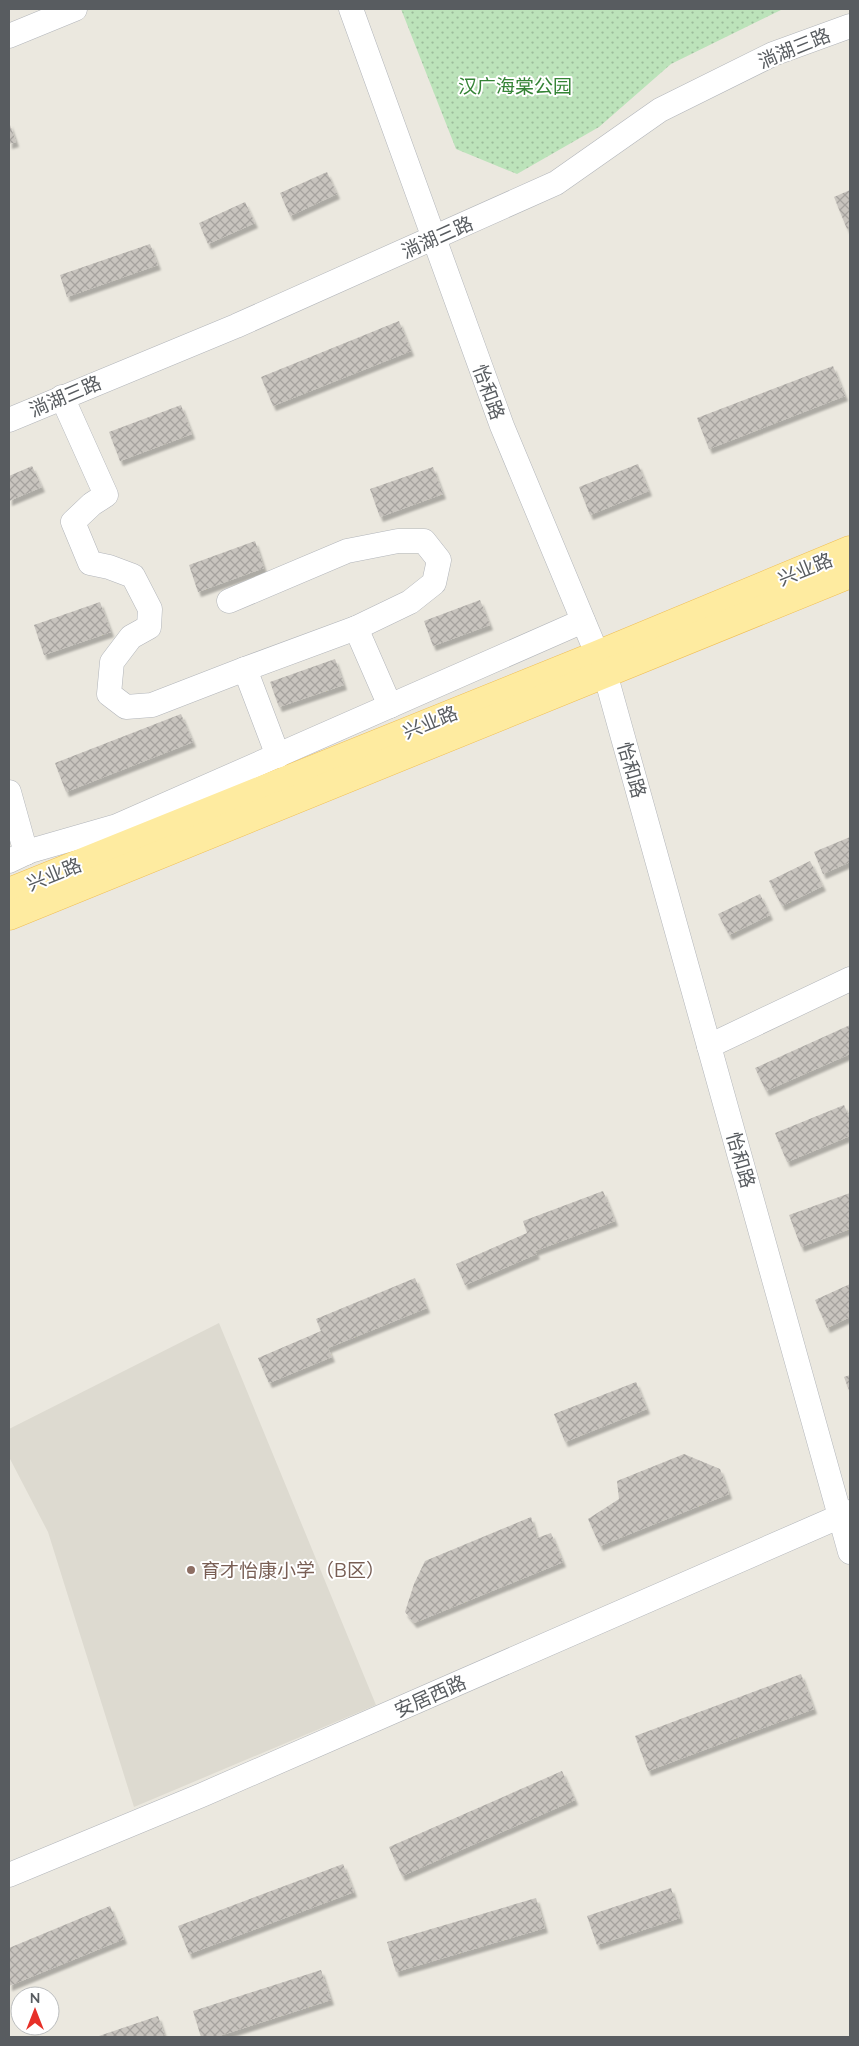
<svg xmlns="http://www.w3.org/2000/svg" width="859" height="2046" font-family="Mulish,'Noto Sans SC',sans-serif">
  <defs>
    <pattern id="park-dots" width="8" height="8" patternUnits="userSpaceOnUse" patternTransform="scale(1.25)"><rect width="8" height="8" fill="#bce3ba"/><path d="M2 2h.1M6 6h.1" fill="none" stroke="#9cbb9b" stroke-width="1.8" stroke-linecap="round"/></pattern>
    <pattern id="building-cross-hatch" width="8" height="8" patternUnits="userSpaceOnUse" patternTransform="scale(1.25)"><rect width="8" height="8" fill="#c8c4be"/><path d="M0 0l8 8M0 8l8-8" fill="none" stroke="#a5a29e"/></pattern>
    <filter id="shadow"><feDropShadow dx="3" dy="5" stdDeviation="1" flood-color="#0004"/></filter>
  </defs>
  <rect width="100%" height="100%" fill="#ebe8df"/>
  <polygon fill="#dddad0" points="219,1323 376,1705 134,1807 48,1532 9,1457 9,1429"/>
  <polygon fill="url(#park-dots)" points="401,9 783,9 671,64 599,127 517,174 456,149"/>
  <g fill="url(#building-cross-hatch)" filter="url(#shadow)">
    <polygon points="9,122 16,142 9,144"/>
    <polygon points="327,172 337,194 290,216 280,193"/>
    <polygon points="850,190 850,228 847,229 834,197"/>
    <polygon points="245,202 255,223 208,244 199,223"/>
    <polygon points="150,244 158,265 67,297 60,275"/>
    <polygon points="399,321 411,351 273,406 261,377"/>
    <polygon points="833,366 845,396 709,449 697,418"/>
    <polygon points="181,405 192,434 120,461 109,432"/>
    <polygon points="638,464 649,491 590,515 579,487"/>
    <polygon points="32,466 42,487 9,501 9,476"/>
    <polygon points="433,467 443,494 380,517 370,489"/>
    <polygon points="255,541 264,568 198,592 189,565"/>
    <polygon points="480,600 490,625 433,646 424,621"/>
    <polygon points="100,602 111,632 44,655 34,625"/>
    <polygon points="335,659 344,685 279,707 270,682"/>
    <polygon points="181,714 193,742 66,792 55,763"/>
    <polygon points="850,837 850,862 823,874 814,852"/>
    <polygon points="810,861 823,886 782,906 769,881"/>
    <polygon points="760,894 770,915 729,935 718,914"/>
    <polygon points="850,1025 850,1054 766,1091 755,1068"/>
    <polygon points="844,1105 850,1119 850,1136 787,1162 775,1133"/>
    <polygon points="603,1191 615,1221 535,1251 537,1254 465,1285 456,1264 527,1233 523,1221"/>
    <polygon points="850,1193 850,1229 801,1247 789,1215"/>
    <polygon points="415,1278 427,1308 328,1348 332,1357 269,1383 258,1358 321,1331 316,1319"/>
    <polygon points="850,1284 850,1317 827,1328 815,1300"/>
    <polygon points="850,1375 850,1393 844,1377"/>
    <polygon points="636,1382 647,1409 565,1442 554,1414"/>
    <polygon points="684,1454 720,1469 729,1494 600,1546 588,1519 619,1499 617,1481"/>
    <polygon points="531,1517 537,1538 551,1533 563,1562 414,1623 405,1612 414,1584 425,1561"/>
    <polygon points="801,1674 814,1709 648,1771 635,1736"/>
    <polygon points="562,1771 575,1800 402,1876 389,1847"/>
    <polygon points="343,1864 354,1892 189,1954 178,1926"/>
    <polygon points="671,1888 680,1918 597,1945 587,1916"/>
    <polygon points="536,1898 545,1928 396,1972 387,1942"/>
    <polygon points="110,1906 124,1939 9,1986 9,1948"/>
    <polygon points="321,1970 331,2000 216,2037 201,2037 193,2011"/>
    <polygon points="158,2016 165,2037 96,2037"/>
  </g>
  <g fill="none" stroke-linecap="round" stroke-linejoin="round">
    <g stroke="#b2b5ba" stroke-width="25">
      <g id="minor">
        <polyline points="351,9 502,426 605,673 850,1552"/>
        <polyline points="9,36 75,9"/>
        <polyline points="62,397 106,495 92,504 73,522 90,563 109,567 133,576 150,609 149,627 131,637 112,662 109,694 126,707 152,705 245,669"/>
        <polyline points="9,420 236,326 556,183 660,110 773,54 850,26"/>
        <polyline points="229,601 347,551 398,541 424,541 439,560 434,583 410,602 356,628"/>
        <polyline points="278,756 245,669 356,628 390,706"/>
        <polyline points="9,792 26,853"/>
        <polyline points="9,861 30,851 117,826 583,621"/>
        <polyline points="709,1046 850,979"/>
        <polyline points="9,1875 202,1795 850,1512"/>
      </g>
    </g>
    <g stroke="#f0be53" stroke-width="29">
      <g id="major">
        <polyline points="9,892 597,655 850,550"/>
        <polyline points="9,916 850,574"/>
      </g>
    </g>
    <use href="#minor" stroke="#fff" stroke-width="24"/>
    <use href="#major" stroke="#feeba0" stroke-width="28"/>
  </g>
  <circle fill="#8d6e63" stroke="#fff" stroke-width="2" cx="191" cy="1570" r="5"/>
  <g text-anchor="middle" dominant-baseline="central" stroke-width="4" stroke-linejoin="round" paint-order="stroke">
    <g font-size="19" fill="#585c60" stroke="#fff">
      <text transform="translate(794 48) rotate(-22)">淌湖三路</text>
      <text transform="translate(437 237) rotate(-24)">淌湖三路</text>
      <text transform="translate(489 392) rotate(70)">怡和路</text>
      <text transform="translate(65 396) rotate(-23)">淌湖三路</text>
      <text transform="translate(805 569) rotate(-22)">兴业路</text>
      <text transform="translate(430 722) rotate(-22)">兴业路</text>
      <text transform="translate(632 770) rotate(74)">怡和路</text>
      <text transform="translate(54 874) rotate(-22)">兴业路</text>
      <text transform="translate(741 1160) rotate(74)">怡和路</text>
      <text transform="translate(430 1696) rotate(-24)">安居西路</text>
    </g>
    <g font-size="19" fill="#348335" stroke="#fff">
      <text x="515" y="86">汉广海棠公园</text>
    </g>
    <g font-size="19" fill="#785e54" stroke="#fff" text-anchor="start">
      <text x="201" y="1570">育才怡康小学（B区）</text>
    </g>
  </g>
  <rect width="859" height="2046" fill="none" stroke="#585c60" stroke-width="20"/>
  <g transform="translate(35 2011)"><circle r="24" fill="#ffffff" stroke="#bcbebf"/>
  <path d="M0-4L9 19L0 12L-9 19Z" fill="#e73028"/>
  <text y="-8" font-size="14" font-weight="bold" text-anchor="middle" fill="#585c60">N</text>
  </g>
</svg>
